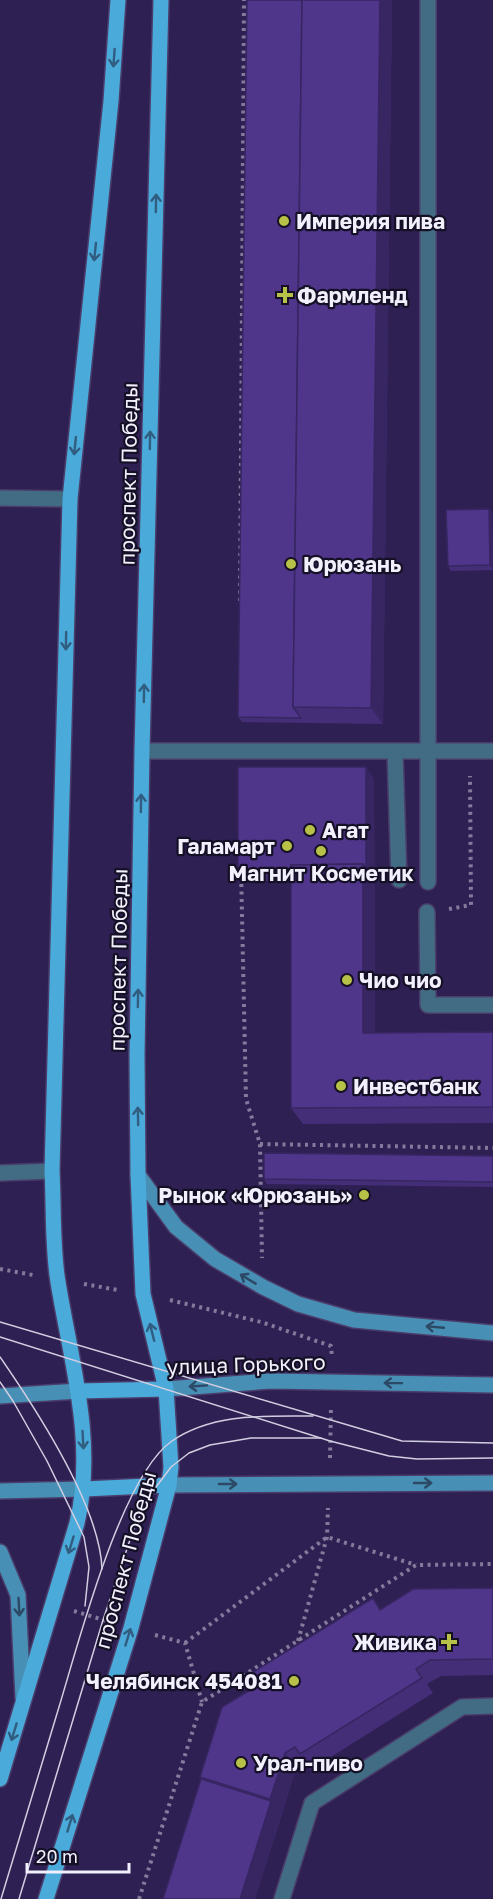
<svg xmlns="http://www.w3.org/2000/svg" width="493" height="1899" font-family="'Golos Text',sans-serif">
  <rect width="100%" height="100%" fill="#2f2053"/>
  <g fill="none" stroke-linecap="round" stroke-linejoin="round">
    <g stroke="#4a3d6b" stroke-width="18">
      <g id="lane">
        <polyline points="142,751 493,751"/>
        <polyline points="395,751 399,880"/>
        <polyline points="428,882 428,0"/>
        <polyline points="427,912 428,1005 493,1005"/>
        <polyline points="0,1173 52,1171"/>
        <polyline points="282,1899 312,1803 462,1707 493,1706"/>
      </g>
    </g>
    <g stroke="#4a3d6b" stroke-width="18">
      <polyline id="street" points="0,498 70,499"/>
    </g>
    <g stroke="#4a3d6b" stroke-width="18">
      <g id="secondary">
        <polyline points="138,1175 176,1227 215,1259 263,1287 298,1304 354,1320 493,1333"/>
        <polyline points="166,1389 271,1381 493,1385"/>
        <polyline points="0,1396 79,1391"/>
        <polyline points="169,1485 493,1483"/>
        <polyline points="0,1491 84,1489"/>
        <polyline points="0,1552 18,1595 23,1698"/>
      </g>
    </g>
    <g stroke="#4a3d6b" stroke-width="18">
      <g id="primary">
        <polyline points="79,1391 166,1389"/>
        <polyline points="84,1489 169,1485"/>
        <path d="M0,1779L77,1523C96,1442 71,1362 58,1282C52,1246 54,1207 52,1171L70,499L111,101L118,0"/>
        <polyline points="46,1899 131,1628 169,1485 171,1467 166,1389 143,1294 138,1175 137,1056 142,751 161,0"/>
      </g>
    </g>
    <g stroke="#837a9c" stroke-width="4" stroke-dasharray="3 4.5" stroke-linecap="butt">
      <polyline points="240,601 244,0"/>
      <polyline points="241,869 246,1099 260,1144 262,1258"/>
      <polyline points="449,909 471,905 470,776"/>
      <polyline points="260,1144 493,1148"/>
      <polyline points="0,1269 33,1275"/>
      <polyline points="84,1284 118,1290"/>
      <polyline points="170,1300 261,1322 331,1346 332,1357"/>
      <polyline points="330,1458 331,1406"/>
      <polyline points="74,1611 107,1621"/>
      <polyline points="155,1635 185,1643 202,1702"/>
      <polyline points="298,1641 327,1537 328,1508"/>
      <polyline points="185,1643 327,1537 416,1565"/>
      <polyline points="139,1899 202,1702 416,1565 493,1564"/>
    </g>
    <use href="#lane" stroke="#416c83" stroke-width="15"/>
    <use href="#street" stroke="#416c83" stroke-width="15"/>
    <use href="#secondary" stroke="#478fb4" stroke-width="15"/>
    <use href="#primary" stroke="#4aaada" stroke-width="15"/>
    <g stroke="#d2cee1" stroke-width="1.5">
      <polyline points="0,1322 402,1441 493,1443"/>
      <polyline points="0,1337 330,1441 389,1456 417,1459 493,1458"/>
      <path d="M0,1357C36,1409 100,1506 102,1569"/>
      <polyline points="0,1382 13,1401 47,1461 84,1537 89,1567 85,1606"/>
      <path d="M1,1899C20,1835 40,1771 59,1707C78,1645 121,1476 172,1441C213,1413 265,1416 313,1416"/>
      <polyline points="19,1899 103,1620 134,1528 150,1495 171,1467 189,1453 210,1445 251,1438 321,1438"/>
    </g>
  </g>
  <g fill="#442e77">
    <polygon points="247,0 392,0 383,724 242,722 238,717"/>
    <polygon points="489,509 492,514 493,570 451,571 448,566"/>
    <polygon points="374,779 375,1033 493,1032 493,1123 303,1124 291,1108 291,881 247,881 238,869"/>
    <polygon points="493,1156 493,1187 267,1184 264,1179"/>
    <polygon points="493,1588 493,1675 441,1676 427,1684 433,1693 310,1770 306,1763 296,1769 255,1899 163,1899 201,1779 200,1777 257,1686 381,1609"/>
  </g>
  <g fill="#372661">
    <polygon points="380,0 392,0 383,724 371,708"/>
    <polygon points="489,509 492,514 493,570 490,565"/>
    <polygon points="366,767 374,779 375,1049 363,1033 363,864"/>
    <polygon points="285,1753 296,1769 281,1815 270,1799"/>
    <polygon points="271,1801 281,1815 255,1899 240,1899"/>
  </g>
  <g fill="#4f368a" stroke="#372661" stroke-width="1.5">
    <polygon points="247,0 302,0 293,707 301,718 238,717"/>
    <polygon points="302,0 380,0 371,708 293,707"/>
    <polygon points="489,509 490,565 448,566 446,510"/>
    <polygon points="238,767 366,767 366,868 363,864 291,865 291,869 238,869"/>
    <polygon points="363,864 363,1033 493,1032 493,1107 291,1108 291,865"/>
    <polygon points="264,1153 493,1156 493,1182 264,1179"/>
    <polygon points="493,1588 493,1659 430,1660 416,1669 422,1678 300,1754 295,1747 285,1753 270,1799 200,1777 222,1707 257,1686 250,1674 373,1598 380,1610 413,1589"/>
    <polygon points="201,1779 271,1801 240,1899 163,1899"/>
  </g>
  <defs><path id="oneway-shaft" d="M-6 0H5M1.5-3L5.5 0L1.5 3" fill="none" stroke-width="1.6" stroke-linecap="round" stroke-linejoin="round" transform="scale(1.5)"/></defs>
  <g stroke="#305d80">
    <use href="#oneway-shaft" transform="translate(114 58) rotate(94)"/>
    <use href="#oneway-shaft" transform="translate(156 203) rotate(-89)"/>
    <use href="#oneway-shaft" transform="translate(95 252) rotate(96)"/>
    <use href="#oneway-shaft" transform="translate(150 440) rotate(-89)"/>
    <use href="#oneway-shaft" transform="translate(75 446) rotate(96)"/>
    <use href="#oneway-shaft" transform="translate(66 641) rotate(91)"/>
    <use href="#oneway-shaft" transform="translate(144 693) rotate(-89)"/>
    <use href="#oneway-shaft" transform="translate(141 803) rotate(-89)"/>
    <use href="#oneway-shaft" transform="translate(138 998) rotate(-89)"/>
    <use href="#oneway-shaft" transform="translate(138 1116) rotate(-91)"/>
    <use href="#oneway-shaft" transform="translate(152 1332) rotate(-104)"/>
    <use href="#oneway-shaft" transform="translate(83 1440) rotate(87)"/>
    <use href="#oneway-shaft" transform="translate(71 1545) rotate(107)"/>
    <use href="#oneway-shaft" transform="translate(128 1637) rotate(-73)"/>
    <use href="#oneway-shaft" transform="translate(14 1732) rotate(107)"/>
    <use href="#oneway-shaft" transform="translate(70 1823) rotate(-73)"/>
  </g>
  <g stroke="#2c4966">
    <use href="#oneway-shaft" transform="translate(248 1279) rotate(-149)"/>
    <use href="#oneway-shaft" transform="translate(435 1327) rotate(-175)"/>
    <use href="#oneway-shaft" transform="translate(393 1383) rotate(-179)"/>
    <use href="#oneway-shaft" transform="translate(198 1386) rotate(176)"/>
    <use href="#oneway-shaft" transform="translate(423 1483)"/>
    <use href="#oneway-shaft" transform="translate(228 1484)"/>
    <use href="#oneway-shaft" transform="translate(19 1607) rotate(87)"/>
  </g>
  <g fill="#b8c147" stroke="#151026" stroke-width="2">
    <circle cx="284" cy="221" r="6"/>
    <path d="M282 286h6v6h6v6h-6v6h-6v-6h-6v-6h6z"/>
    <circle cx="291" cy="564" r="6"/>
    <circle cx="310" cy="830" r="6"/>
    <circle cx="287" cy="846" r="6"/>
    <circle cx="321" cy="851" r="6"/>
    <circle cx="347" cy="980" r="6"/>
    <circle cx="341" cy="1086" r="6"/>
    <circle cx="364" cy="1195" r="6"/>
    <path d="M446 1633h6v6h6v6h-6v6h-6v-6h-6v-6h6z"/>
    <circle cx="294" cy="1681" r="6"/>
    <circle cx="241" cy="1763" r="6"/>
  </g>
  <g text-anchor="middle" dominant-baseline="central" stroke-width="4.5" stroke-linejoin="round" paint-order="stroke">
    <g font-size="21" font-weight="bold" fill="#f2f0fd" stroke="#151026" text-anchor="start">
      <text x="296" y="221">Империя пива</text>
      <text x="297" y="295">Фармленд</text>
      <text x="303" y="564">Юрюзань</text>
      <text x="322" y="830">Агат</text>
      <text x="275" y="846" text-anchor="end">Галамарт</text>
      <text x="321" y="873" text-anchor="middle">Магнит Косметик</text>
      <text x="359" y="980">Чио чио</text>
      <text x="353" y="1086">Инвестбанк</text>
      <text x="352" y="1195" text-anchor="end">Рынок «Юрюзань»</text>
      <text x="437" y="1642" text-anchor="end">Живика</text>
      <text x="282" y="1681" text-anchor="end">Челябинск 454081</text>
      <text x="253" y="1763">Урал-пиво</text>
    </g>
    <g font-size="21" fill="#f2f0fd" stroke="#151026">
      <text transform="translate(128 474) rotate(-89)">проспект Победы</text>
      <text transform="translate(118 960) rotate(-89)">проспект Победы</text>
      <text transform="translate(246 1364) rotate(-2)">улица Горького</text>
      <text transform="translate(125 1560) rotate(-75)">проспект Победы</text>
    </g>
  </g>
  <path d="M27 1863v9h102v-9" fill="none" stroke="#f2f0fd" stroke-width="3"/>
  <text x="36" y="1863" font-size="18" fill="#f2f0fd" stroke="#151026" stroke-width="4.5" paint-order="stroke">20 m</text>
</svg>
